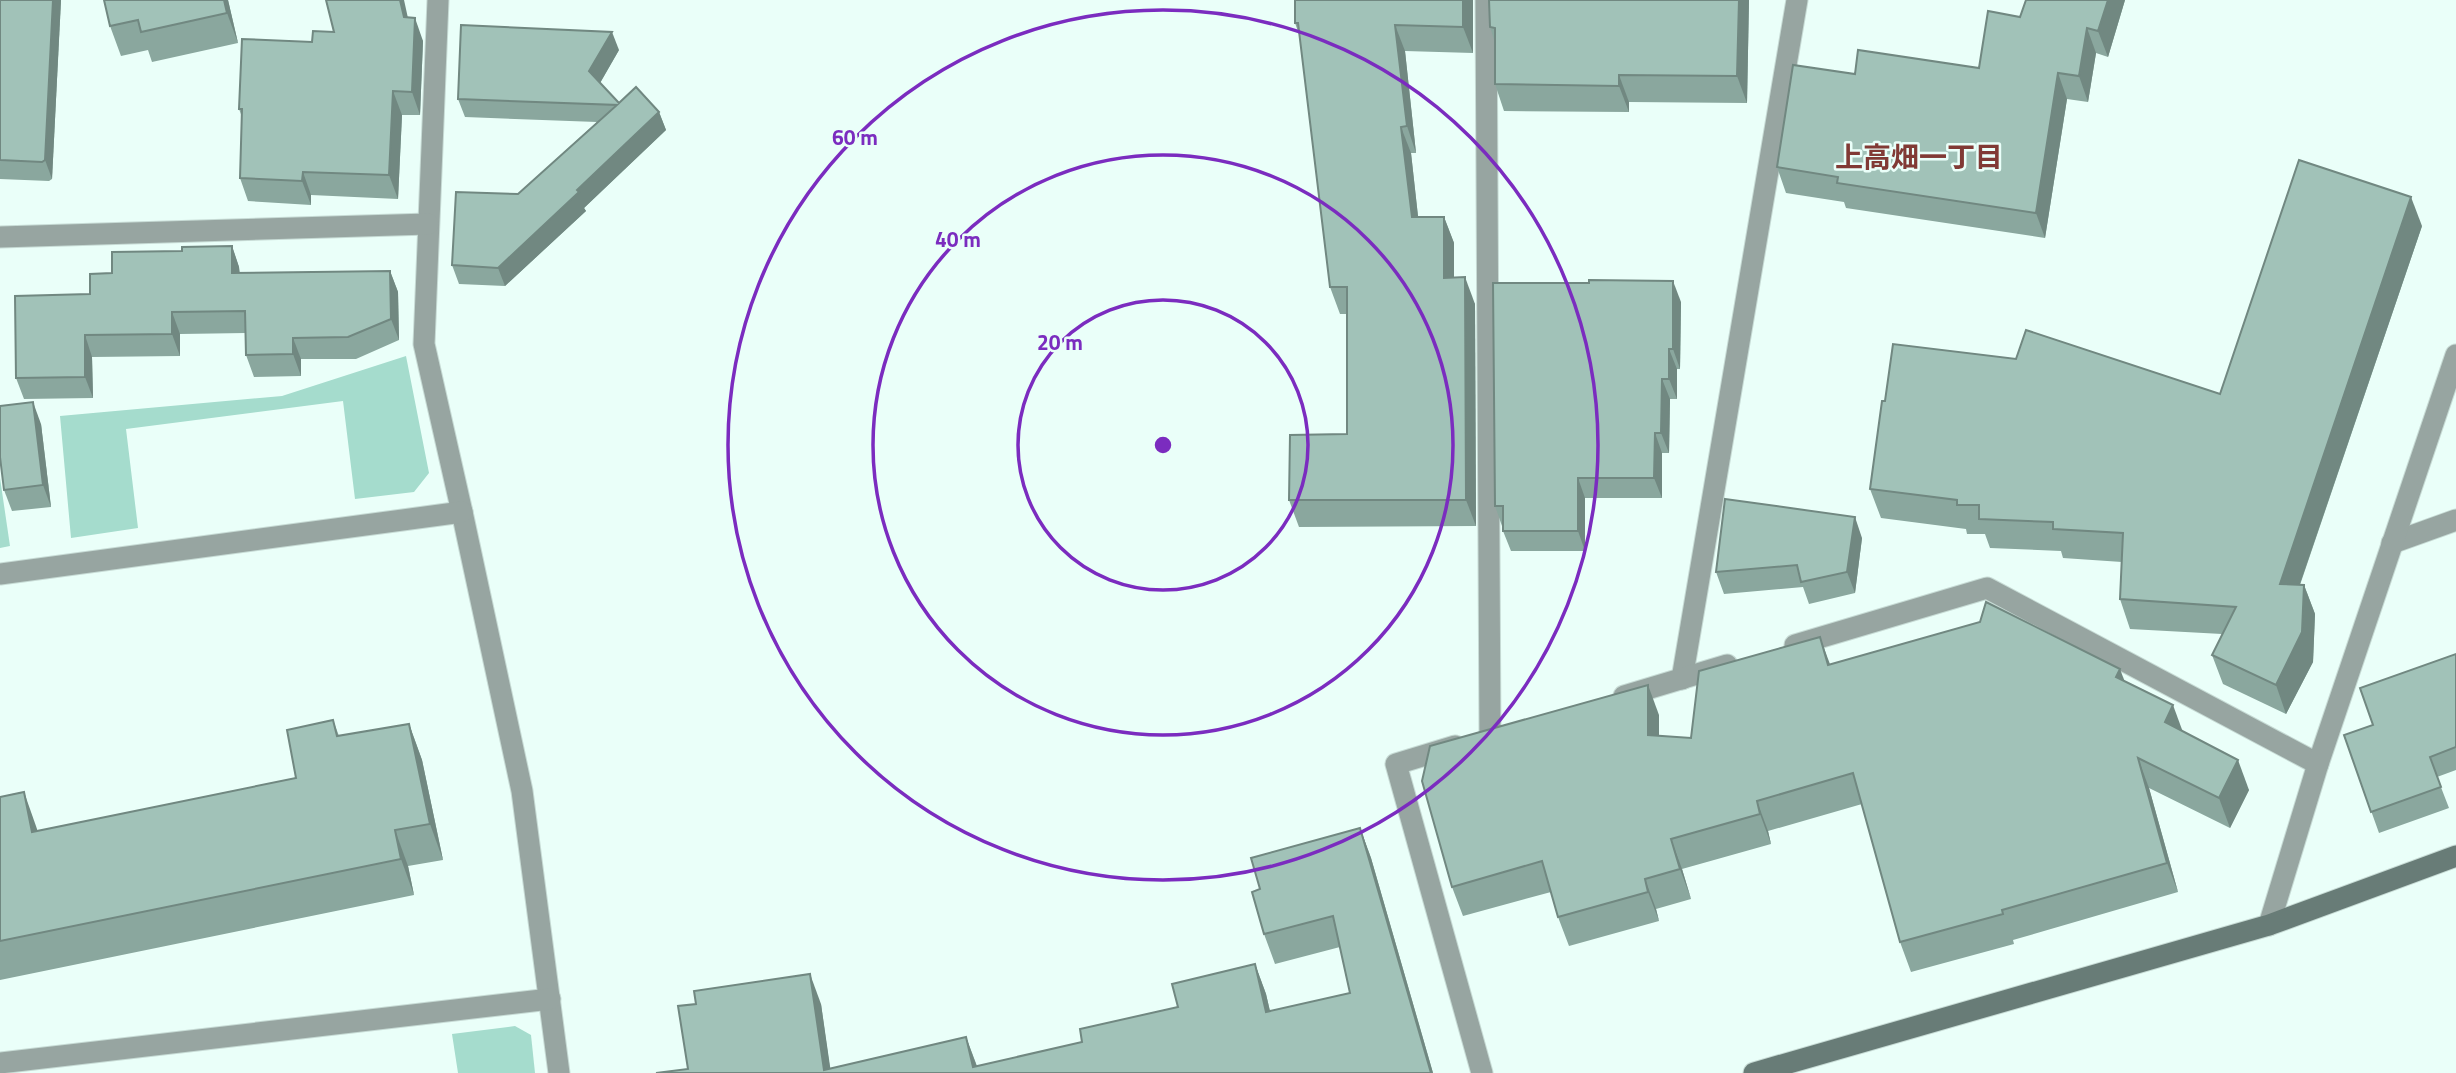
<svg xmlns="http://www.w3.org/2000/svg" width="2456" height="1073" font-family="'Titillium Web','Noto Sans JP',sans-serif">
  <rect width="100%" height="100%" fill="#eafff9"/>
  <g fill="#a5dccd">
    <polygon points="406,356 429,473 414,492 355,499 343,401 126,429 138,528 71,538 60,416 282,396"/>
    <polygon points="0,478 10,546 0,548"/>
    <polygon points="515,1026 531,1035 535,1073 458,1073 452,1034"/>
  </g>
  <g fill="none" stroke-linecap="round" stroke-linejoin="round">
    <g stroke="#c7dbd5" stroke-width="23">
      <g id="street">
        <polyline points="438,0 424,344 462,512 522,791 559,1073"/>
        <polyline points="1486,0 1490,735"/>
        <polyline points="0,237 428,224"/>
        <polyline points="2392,543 2456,520"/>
        <polyline points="0,574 462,512"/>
        <polyline points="1795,645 1987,588 2318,764"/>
        <polyline points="1682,679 1797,0"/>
        <polyline points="1624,696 1727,665"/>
        <polyline points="1455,746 1396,764 1482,1073"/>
        <polyline points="2269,925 2318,764 2456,355"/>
        <polyline points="0,1063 550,999"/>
      </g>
    </g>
    <g stroke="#c7dbd5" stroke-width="23">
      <polyline id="secondary" points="1754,1073 2269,925 2456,856"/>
    </g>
    <use href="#street" stroke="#97a5a1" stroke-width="21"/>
    <use href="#secondary" stroke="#687c77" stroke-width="21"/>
  </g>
  <g fill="#8aa79e">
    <polygon points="0,0 61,0 52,179 49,181 0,179"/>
    <polygon points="104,0 228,0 238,43 152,62 148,50 121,56 110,26"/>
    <polygon points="1473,0 1473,53 1405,51 1416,153 1411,153 1418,217 1444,217 1454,243 1454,277 1475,304 1476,526 1299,527 1289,500 1347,434 1347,314 1340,314 1330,287 1300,37 1295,23"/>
    <polygon points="1749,0 1747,103 1629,102 1629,112 1504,111 1495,84 1495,43 1490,27"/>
    <polygon points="2026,0 2125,0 2108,57 2096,53 2088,102 2067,99 2045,238 1846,208 1844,202 1786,193 1777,167 1855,74 1979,68 2020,17"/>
    <polygon points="408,18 423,41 420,115 402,115 398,199 311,195 311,205 248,201 240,178 242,117 239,109 312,42 334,32"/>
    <polygon points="619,50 600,83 619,103 659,112 666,130 584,208 586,211 505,286 459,284 452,265 518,194 597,122 465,117 458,99"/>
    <polygon points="2422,226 2300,585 2304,585 2315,614 2313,662 2286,714 2223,684 2212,655 2222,634 2130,629 2120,599 2122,562 2063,558 2061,551 1990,548 1985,534 1967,534 1966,529 1881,518 1870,489 2220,394"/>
    <polygon points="232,246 239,267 240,273 390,271 398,292 399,340 356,359 301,359 301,376 254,377 246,355 246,333 180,334 180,356 92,357 93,398 24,399 16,378 90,294 112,273 182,251"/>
    <polygon points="1681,302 1680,369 1677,369 1677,399 1670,399 1669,453 1662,453 1662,498 1585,498 1585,551 1511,551 1503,531 1503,526 1502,526 1495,506"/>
    <polygon points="41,424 51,507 12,511 4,490"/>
    <polygon points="1862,538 1855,593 1809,604 1803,587 1724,594 1716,572"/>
    <polygon points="2456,654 2456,770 2437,777 2449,808 2379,833 2344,735 2373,725"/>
    <polygon points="1830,665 2125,682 2249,790 2230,828 2149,788 2178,892 2013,940 2014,944 1911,972 1900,942 1862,804 1768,831 1771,844 1682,869 1691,899 1656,909 1659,921 1569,946 1558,917 1551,892 1463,916 1452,887 1659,715 1659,736 1691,738"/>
    <polygon points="333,720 339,736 409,724 422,760 443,860 408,866 414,895 0,980 0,797 38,831 296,778"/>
    <polygon points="1360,828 1371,858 1433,1073 688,1069 821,1004 830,1069 966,1037 977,1066 1082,1042 1178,1007 1255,964 1266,994 1270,1011 1350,993 1340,947 1275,964 1264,934 1260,889"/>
  </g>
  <g fill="#718881">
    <polygon points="53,0 61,0 52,179 45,160"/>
    <polygon points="224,0 228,0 238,43 227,13"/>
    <polygon points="400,0 404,0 413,41 404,17"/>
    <polygon points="1463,0 1473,0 1473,53 1463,27"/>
    <polygon points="1739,0 1749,0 1747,103 1737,76"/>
    <polygon points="2108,0 2125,0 2108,57 2098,31"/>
    <polygon points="415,18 423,41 420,115 412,92"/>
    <polygon points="1395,25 1405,51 1416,153 1407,126"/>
    <polygon points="2087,28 2096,53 2088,102 2079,76"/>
    <polygon points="612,32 619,50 596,90 589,71"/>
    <polygon points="2058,73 2067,99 2045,238 2036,213"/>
    <polygon points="1619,75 1629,102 1629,112 1619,86"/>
    <polygon points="393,91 402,115 398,199 389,175"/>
    <polygon points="659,112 666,130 584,208 586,211 505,286 498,268 577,190"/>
    <polygon points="1401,127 1411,153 1421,243 1412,217"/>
    <polygon points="303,172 311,195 311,205 302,181"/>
    <polygon points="2411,197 2422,226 2290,613 2280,584"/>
    <polygon points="1444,217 1454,243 1454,304 1444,278"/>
    <polygon points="232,246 239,267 240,295 232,273"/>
    <polygon points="390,271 398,292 399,340 391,319"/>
    <polygon points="1465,277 1475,304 1476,526 1466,500"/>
    <polygon points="1673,281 1681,302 1680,369 1673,349"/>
    <polygon points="172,312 180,334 180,356 172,334"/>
    <polygon points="85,335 92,357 93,398 85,377"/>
    <polygon points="293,338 301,359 301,376 293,354"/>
    <polygon points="1669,349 1677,369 1677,399 1669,379"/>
    <polygon points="1662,379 1670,399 1669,453 1661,433"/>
    <polygon points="33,402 41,424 51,507 43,485"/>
    <polygon points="1655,433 1662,453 1662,498 1654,478"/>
    <polygon points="1578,478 1585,498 1585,551 1578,531"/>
    <polygon points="1855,517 1862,538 1855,593 1847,572"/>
    <polygon points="2304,585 2315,614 2313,662 2286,714 2276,685"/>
    <polygon points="1820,637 1831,667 1828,665"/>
    <polygon points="2120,669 2131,698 2116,677"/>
    <polygon points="1648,685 1659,715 1659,765 1648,735"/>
    <polygon points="2173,705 2184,735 2165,722"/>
    <polygon points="409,724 422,760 443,860 430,824"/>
    <polygon points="2138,758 2149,788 2178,892 2167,863"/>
    <polygon points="2238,760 2249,790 2230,828 2219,798"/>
    <polygon points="24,792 37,829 45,868 32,832"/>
    <polygon points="1757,801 1768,831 1771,844 1760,814"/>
    <polygon points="1360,828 1371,858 1433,1073 1431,1073"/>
    <polygon points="395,830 408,866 414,895 401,859"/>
    <polygon points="1671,839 1682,869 1691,899 1680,869"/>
    <polygon points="1645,879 1656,909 1659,921 1648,892"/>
    <polygon points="1255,964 1266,994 1277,1042 1266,1012"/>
    <polygon points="810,974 821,1004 831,1073 824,1070"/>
    <polygon points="966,1037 977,1067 973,1067"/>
  </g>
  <g fill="#a1c2b8" stroke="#718881" stroke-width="2">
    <polygon points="0,0 53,0 45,160 42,162 0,160"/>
    <polygon points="104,0 224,0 227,13 141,32 138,20 110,26"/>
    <polygon points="326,0 400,0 404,17 415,18 412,92 393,91 389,175 303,172 302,181 240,178 242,109 239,109 242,39 312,42 313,31 334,32"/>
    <polygon points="1295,0 1463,0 1463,27 1395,25 1407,126 1401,127 1412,217 1444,217 1444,278 1465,277 1466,500 1289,500 1290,435 1347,434 1347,287 1330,287 1298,23 1295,23"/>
    <polygon points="1489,0 1739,0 1737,76 1619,75 1619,86 1495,84 1495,28 1490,27"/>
    <polygon points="2026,0 2108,0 2098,31 2087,28 2079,76 2058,73 2036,213 1837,183 1838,177 1777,167 1793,65 1855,74 1858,50 1979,68 1988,11 2020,17"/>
    <polygon points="461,25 612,32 589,71 619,103 636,87 659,112 577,190 579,192 498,268 452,265 456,192 518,194 617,105 458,99"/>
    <polygon points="2299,160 2411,197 2280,584 2304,585 2302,632 2276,685 2212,655 2236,607 2120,599 2123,533 2053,529 2053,522 1979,519 1979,505 1957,505 1957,500 1870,489 1882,401 1885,401 1893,344 2016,359 2026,330 2220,394"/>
    <polygon points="232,246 232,273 390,271 391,319 348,337 293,338 293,354 246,355 245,311 172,312 172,334 85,335 85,377 16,378 15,296 90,294 90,274 112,273 112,252 182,251 182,247"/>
    <polygon points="1589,280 1673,281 1673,349 1669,349 1669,379 1662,379 1661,433 1655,433 1654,478 1578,478 1578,531 1503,531 1503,506 1495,506 1493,283 1589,283"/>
    <polygon points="33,402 43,485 4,490 0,457 0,406"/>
    <polygon points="1725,499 1855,517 1847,572 1801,582 1797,565 1716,572"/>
    <polygon points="1986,602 2120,669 2116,677 2173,705 2165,722 2238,760 2219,798 2138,758 2167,863 2002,910 2003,914 1900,942 1853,773 1757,801 1760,814 1671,839 1680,869 1645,879 1648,892 1558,917 1542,861 1452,887 1422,781 1430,746 1648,685 1648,735 1691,738 1699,671 1820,637 1828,665 1980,622"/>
    <polygon points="2456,654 2456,747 2430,757 2441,787 2371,812 2344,735 2373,725 2360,688"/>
    <polygon points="333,720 337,736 409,724 430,824 395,830 401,859 0,941 0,797 24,792 32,832 296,778 287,730"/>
    <polygon points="1360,828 1431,1073 656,1073 688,1069 678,1006 696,1004 694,991 810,974 824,1070 966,1037 973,1067 1082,1042 1080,1029 1178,1007 1172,984 1255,964 1266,1012 1350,993 1333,916 1264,934 1252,892 1260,889 1251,858"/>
  </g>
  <g fill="none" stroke="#7b2cbf" stroke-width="3.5">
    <circle cx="1163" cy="445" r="145"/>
    <circle cx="1163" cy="445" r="290"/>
    <circle cx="1163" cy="445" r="435"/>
  </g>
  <g text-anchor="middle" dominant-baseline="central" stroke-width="5" stroke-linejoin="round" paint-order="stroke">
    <g font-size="28" font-weight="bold" fill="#813a35" stroke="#eafff9">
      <text x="1919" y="156">上高畑一丁目</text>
    </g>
  </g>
  <circle cx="1163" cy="445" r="10" fill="#7b2cbf" stroke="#eafff9" stroke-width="3.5"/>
  <g font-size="21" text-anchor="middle" font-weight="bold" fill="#7b2cbf" stroke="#eafff9" stroke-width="5" stroke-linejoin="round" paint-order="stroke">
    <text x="855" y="145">60 m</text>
    <text x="958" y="247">40 m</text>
    <text x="1060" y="350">20 m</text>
  </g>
</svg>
